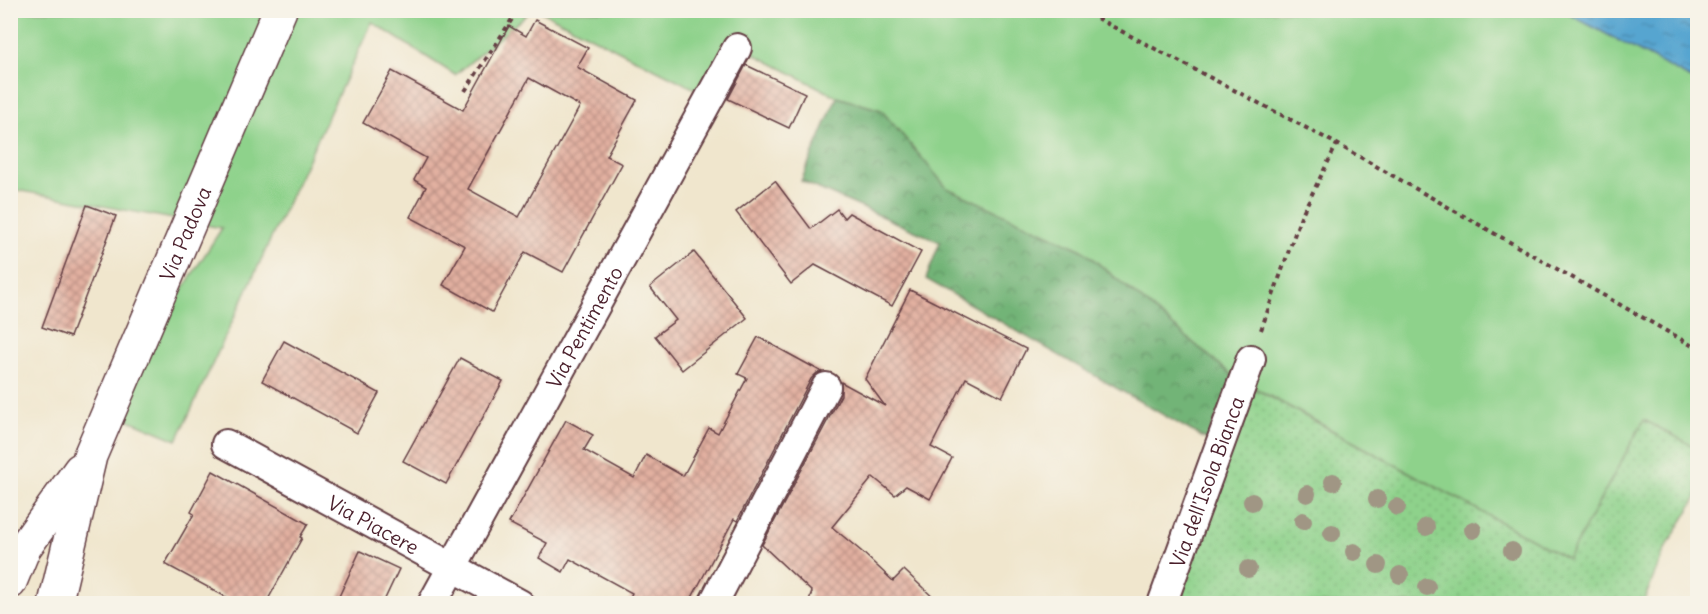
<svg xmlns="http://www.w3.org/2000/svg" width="1708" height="614" font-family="Delius,sans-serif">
  <defs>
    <pattern id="forest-crowns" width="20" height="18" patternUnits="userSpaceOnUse" patternTransform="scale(1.5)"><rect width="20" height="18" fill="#72b477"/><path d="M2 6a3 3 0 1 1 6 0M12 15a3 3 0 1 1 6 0" fill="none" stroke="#609262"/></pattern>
    <pattern id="park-dots" width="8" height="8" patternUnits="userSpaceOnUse" patternTransform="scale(1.5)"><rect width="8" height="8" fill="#8ed28b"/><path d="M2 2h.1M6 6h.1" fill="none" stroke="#7cb478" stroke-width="1.8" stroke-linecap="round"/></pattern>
    <pattern id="water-ripples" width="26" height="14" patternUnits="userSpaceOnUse" patternTransform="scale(1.5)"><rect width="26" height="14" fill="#56a5d0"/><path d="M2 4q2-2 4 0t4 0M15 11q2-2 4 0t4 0" fill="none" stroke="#4986a9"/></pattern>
    <pattern id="building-cross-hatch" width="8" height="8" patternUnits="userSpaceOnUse" patternTransform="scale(1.5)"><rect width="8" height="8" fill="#e2b0a0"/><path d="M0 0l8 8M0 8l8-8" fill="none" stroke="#b98f83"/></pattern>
  </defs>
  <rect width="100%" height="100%" fill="#f7f3e8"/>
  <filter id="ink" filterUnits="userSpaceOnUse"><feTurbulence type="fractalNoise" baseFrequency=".0167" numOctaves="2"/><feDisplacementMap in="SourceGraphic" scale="12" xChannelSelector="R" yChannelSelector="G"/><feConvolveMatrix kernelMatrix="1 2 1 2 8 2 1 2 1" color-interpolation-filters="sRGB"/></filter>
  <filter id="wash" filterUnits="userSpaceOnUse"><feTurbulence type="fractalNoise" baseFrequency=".008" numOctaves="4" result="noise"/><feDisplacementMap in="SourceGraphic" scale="24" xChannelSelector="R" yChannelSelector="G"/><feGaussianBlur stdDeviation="1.35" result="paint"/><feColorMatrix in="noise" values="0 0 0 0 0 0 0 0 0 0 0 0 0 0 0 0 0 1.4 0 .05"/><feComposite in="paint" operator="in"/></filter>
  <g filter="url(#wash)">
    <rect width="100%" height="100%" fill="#f0e6cd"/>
    <g fill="#8ed28b" stroke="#6c785b" stroke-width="1.5">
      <polygon points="10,11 531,11 455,75 372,22 177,440 105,410 222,228 11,189"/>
      <polygon points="540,11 1563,11 1697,82 1697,448 1644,420 1568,559 1233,376 1082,250 947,188 881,110 837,97 729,41 697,90"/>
    </g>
    <polygon fill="url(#forest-crowns)" stroke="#5e6a51" stroke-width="1.5" points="837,97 881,110 947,188 1082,250 1233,376 1207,440 926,279 940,242 801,181"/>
    <polygon fill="url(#park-dots)" stroke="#6c785b" stroke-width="1.5" points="1248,385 1568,559 1644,420 1697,448 1697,497 1665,549 1643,603 1164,604"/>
    <polygon fill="url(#water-ripples)" stroke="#50627e" stroke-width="1.5" points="1563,11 1697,11 1697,82"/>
    <g id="blocks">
      <g fill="url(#building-cross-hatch)" fill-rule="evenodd">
        <path d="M535,20L588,48L577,67L637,100L606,156L622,164L563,272L525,252L492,312L443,285L465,246L410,217L426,187L414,180L426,158L363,123L392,71L463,110L509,26L526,36ZM529,78L580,106L519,217L468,189Z"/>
        <polygon points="746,65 805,93 789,128 728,99"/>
        <polygon points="775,181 811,229 837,209 844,218 849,213 921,252 892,306 815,265 791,284 736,212"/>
        <polygon points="87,205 116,216 70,337 42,327"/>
        <polygon points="694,252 747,318 682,370 655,336 676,320 650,287"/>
        <polygon points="910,290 1026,349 1002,397 966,378 931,447 952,458 930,499 906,486 895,495 873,477 832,527 861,551 893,581 904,570 939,603 808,603 812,592 762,545 841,395 841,382 885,406 865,379"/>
        <polygon points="758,337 822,372 817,373 811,379 737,521 734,519 689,603 627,603 632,593 570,559 563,572 539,558 547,543 509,523 566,420 593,435 584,450 634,478 646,455 683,476 709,428 718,433 747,378 738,374"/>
        <polygon points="284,341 379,393 357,433 262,381"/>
        <polygon points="460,358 503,381 446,484 403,461"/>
        <polygon points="213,471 308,524 300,537 302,538 266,603 237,603 165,564 194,514 191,512"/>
        <polygon points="360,551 399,569 383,603 336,603"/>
      </g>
    </g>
  </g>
  <g filter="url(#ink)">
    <use href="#blocks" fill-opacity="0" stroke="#633d43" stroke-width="1.5"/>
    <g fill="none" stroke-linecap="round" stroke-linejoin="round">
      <g stroke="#633d43" stroke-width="32">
        <g id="street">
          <path id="s1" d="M226,444L520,604"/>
          <path id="s2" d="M432,604L737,48"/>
          <polyline points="713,604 826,387"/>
          <path id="s3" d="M1162,604L1251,359"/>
        </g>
      </g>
      <g stroke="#633d43" stroke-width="36">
        <g id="primary">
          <polyline points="10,582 24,548 80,470"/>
          <path id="s4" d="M55,604L90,456L280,10"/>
        </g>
      </g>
      <g stroke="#633d43" stroke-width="4" stroke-dasharray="4.5 4.5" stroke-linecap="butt">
        <polyline points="1081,10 1337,144 1698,349"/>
        <polyline points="465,91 518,10"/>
        <polyline points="1261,330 1301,216 1337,144"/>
      </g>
      <use href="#street" stroke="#fff" stroke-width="28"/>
      <use href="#primary" stroke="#fff" stroke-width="33"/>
    </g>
    <g fill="#a09684">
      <circle cx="1333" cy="482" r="9"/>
      <circle cx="1307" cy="494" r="9"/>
      <circle cx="1377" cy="499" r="9"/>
      <circle cx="1252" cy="502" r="9"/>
      <circle cx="1397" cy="507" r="9"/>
      <circle cx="1303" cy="521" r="9"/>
      <circle cx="1426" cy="527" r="9"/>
      <circle cx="1473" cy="530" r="9"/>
      <circle cx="1332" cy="533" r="9"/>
      <circle cx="1512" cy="551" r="9"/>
      <circle cx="1354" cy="552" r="9"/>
      <circle cx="1378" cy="565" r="9"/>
      <circle cx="1248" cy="569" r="9"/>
      <circle cx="1400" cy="575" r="9"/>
      <circle cx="1427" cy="587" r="9"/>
    </g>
  </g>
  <g text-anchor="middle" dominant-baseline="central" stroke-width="4.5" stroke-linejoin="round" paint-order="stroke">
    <g font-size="20" fill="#4a1f2b" stroke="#f7f3e8">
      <text stroke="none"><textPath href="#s4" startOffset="394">Via Padova</textPath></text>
      <text stroke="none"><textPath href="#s2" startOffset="316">Via Pentimento</textPath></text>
      <text stroke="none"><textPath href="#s3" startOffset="130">Via dell'Isola Bianca</textPath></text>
      <text stroke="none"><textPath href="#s1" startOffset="168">Via Piacere</textPath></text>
    </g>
  </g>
  <rect width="1708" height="614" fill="none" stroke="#f7f3e8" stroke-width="36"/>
</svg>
